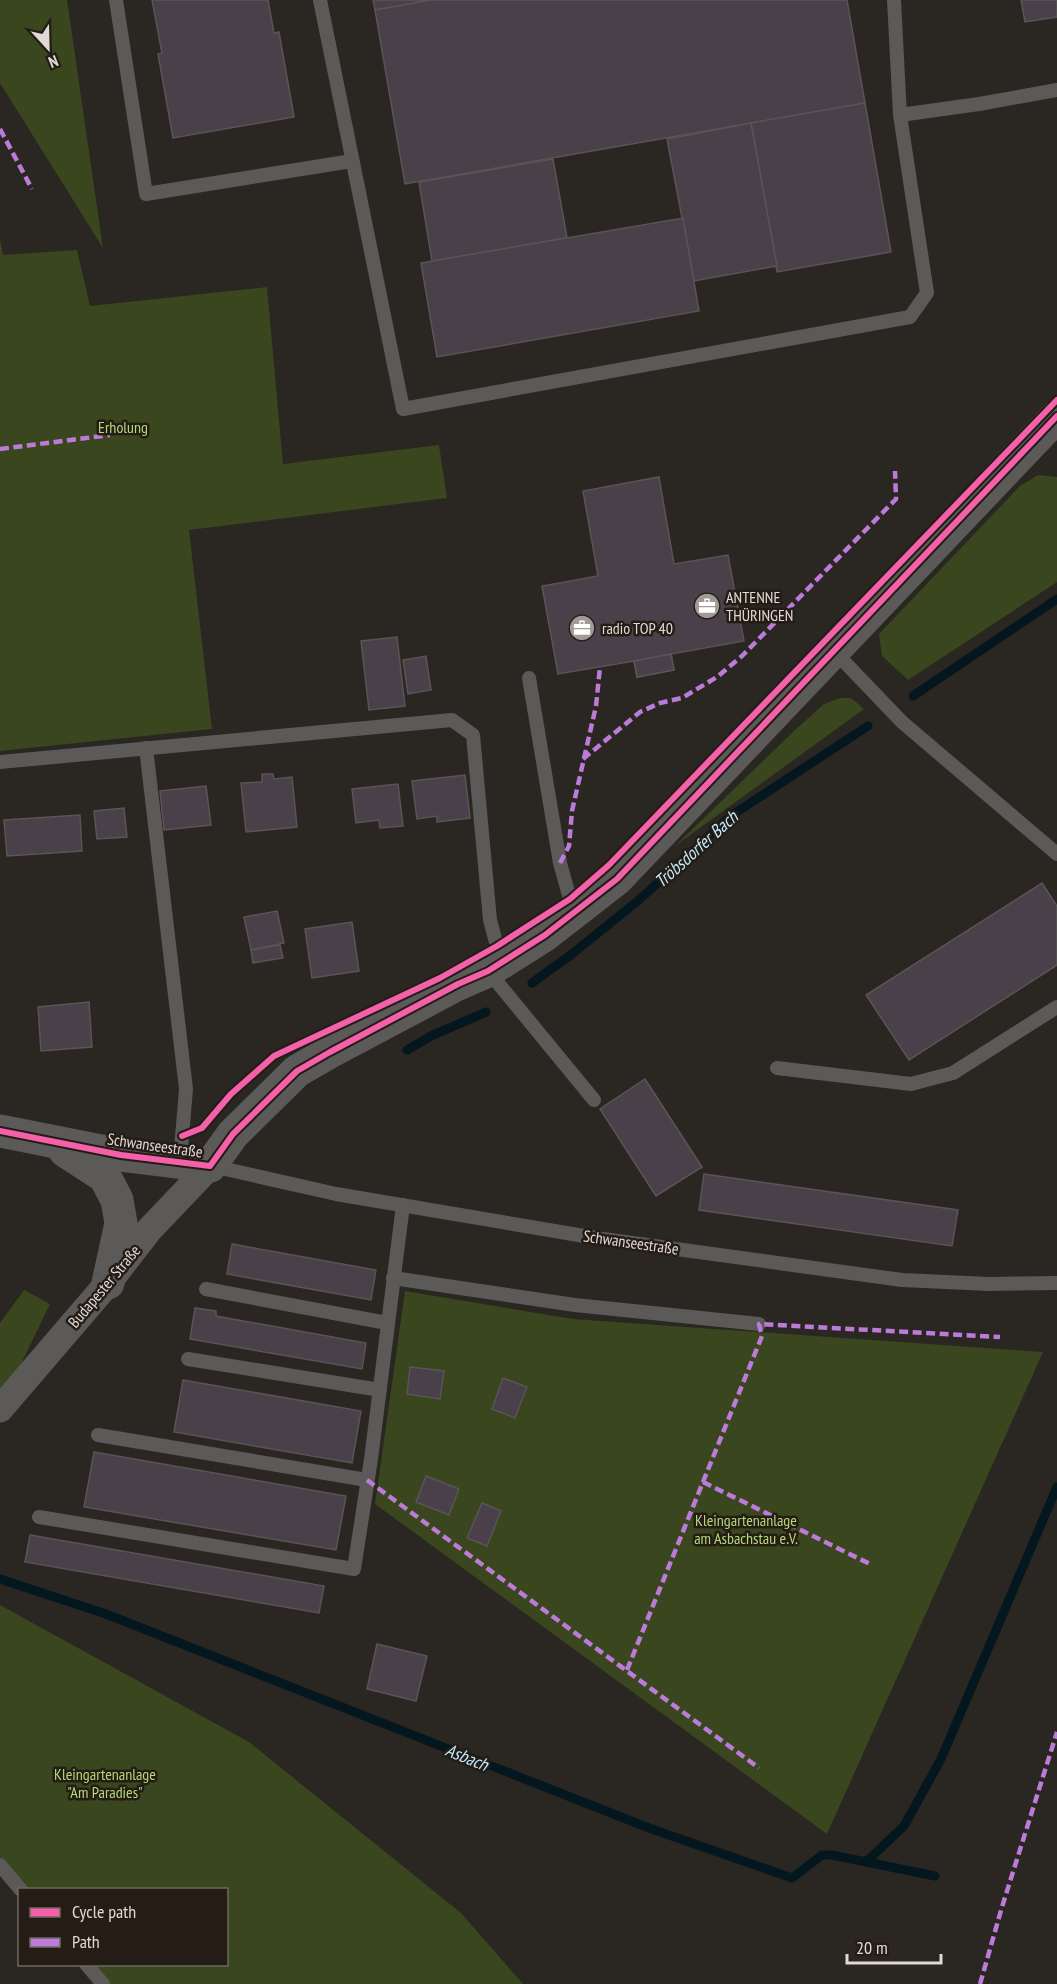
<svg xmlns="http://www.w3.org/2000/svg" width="1057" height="1984" font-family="'PT Sans Narrow',sans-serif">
  <rect width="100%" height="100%" fill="#2a2622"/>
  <g fill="#39461e">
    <polygon points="0,0 67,0 103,248 0,83"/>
    <polygon points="0,240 3,255 77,250 90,306 267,287 283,464 439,445 447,498 189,530 212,729 0,751"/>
    <polygon points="1038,475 1057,477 1057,582 908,680 882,656 879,634 1020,486"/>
    <polygon points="840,698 851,698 864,709 675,846 796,729 824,704"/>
    <polygon points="24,1290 50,1304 20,1366 0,1388 0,1323"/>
    <polygon points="405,1291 573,1319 1043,1352 827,1834 375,1504"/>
    <polygon points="0,1605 249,1742 461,1913 523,1984 103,1984 86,1965 226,1964 226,1890 21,1889 0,1865"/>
  </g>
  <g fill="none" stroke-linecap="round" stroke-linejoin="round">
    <g stroke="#04171f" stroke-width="9">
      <polyline points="913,696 1057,599"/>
      <polyline points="532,983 572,954 640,899 732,815 868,726"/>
      <polyline points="407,1050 433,1035 486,1012"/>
      <polyline points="0,1579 106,1614 649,1828 792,1878 822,1855 832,1855 935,1876"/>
      <polyline points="866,1862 904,1826 941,1759 1057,1487"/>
    </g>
  </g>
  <g fill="#4a404a" stroke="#585555" stroke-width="1.5">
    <polygon points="152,0 268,0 274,33 279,32 294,117 173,138 158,54 162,53"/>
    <polygon points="373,0 431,0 375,10"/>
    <polygon points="431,0 847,0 865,103 405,184 375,10"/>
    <polygon points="1021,0 1057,0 1057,17 1025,22"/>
    <polygon points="865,103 891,252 777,272 751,123"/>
    <polygon points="751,123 777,266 694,281 667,139"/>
    <polygon points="553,159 567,238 432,261 419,182"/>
    <polygon points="683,218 699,311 437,357 421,263"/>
    <polygon points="659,477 674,564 728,555 744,641 671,654 674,670 637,677 634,661 558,674 542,586 598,576 583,491"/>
    <polygon points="397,637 405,706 369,710 361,641"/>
    <polygon points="671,654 674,670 637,677 634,661"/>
    <polygon points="426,656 431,690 408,694 403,660"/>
    <polygon points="262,774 273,774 274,779 292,777 297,827 246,832 241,783 262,782"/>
    <polygon points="465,775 470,818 437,822 437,816 417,819 412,781"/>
    <polygon points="398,784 403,826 380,828 379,820 356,823 352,789"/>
    <polygon points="206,786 211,825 164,830 160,791"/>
    <polygon points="124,808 127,837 97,839 94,811"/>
    <polygon points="80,815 82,851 7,856 4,820"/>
    <polygon points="1042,883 1057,906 1057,965 909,1060 866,995"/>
    <polygon points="277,911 284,943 251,950 244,917"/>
    <polygon points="352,922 359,971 312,978 305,929"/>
    <polygon points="280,945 283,958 253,963 251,950"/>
    <polygon points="89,1002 92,1047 41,1051 38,1007"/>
    <polygon points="645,1079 702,1167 656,1196 600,1109"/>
    <polygon points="704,1174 958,1210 952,1246 699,1210"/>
    <polygon points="232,1244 376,1270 371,1300 227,1274"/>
    <polygon points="195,1308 216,1311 216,1316 366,1343 362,1369 190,1339"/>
    <polygon points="410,1367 444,1371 440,1399 407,1394"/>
    <polygon points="503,1378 527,1387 515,1418 492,1409"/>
    <polygon points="183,1380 361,1411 352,1463 174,1432"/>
    <polygon points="94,1452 346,1496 336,1550 84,1507"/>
    <polygon points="426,1476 459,1489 449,1515 416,1502"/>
    <polygon points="482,1503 501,1511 487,1546 467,1538"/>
    <polygon points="30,1535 324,1586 319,1613 25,1562"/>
    <polygon points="377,1644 427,1656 416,1701 367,1689"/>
  </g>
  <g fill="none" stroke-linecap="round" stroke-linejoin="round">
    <g stroke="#5b5a58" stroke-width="14">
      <polyline points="116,0 146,194 352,161"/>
      <polyline points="320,0 403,409 910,317 927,293 900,115"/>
      <polyline points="894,0 900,115 979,104 1057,90"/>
      <polyline points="834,651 902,722 1057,854"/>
      <polyline points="529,678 560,863 570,899 577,911"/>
      <polyline points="146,748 186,1089 180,1161"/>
      <polyline points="0,762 452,720 473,735 490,920 497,946 505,960"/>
      <polyline points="488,971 594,1100"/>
      <polyline points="777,1068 911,1084 953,1073 1057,1007"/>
      <polyline points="212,1166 336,1194 596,1238 902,1280 989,1284 1057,1283"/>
      <polyline points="393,1278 575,1305 759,1324"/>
      <polyline points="206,1289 387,1323"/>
      <polyline points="188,1359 380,1390"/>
      <polyline points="98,1435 367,1480"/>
      <polyline points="39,1517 354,1569 371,1459 403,1205"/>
      <polyline points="0,1865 21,1890"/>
      <polyline points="86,1964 103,1984"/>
    </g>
    <polyline stroke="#5b5a58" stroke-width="27" points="0,1409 108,1283 149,1230 210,1166"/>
    <g stroke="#5b5a58" stroke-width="33">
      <polyline points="0,1131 121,1155 210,1166 233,1134 297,1071 330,1052 458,984 488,971 545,935 617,879 1057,416"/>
      <polyline points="65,1151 105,1177 117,1200 121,1223 108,1283"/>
    </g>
    <g stroke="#bd7bd9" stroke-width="4.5" stroke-dasharray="9 4.5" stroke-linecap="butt">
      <polyline points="0,129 32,189"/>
      <polyline points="0,449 110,435"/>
      <polyline points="583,759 640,712 660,703 682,698 717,677 742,656 896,499 895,471"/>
      <polyline points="560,863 569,846 572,811 596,706 600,667"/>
      <polyline points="367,1480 759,1768"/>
      <polyline points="703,1482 872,1565"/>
      <polyline points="627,1670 762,1336 759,1324 1000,1337"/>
      <polyline points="980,1984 1002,1907 1057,1732"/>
    </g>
    <g stroke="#241c15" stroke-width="10">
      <g id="cycleway">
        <polyline points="0,1131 121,1155 210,1166 233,1134 297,1071 330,1052 458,984 488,971 545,935 617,879 1057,416"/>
        <polyline points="182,1136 202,1128 231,1094 274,1056 440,978 497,946 570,899 609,865 1057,400"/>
      </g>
    </g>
    <use href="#cycleway" stroke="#f560ab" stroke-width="6"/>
  </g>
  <defs>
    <g id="office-disc" transform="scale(1.35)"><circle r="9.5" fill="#a09b96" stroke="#241c15"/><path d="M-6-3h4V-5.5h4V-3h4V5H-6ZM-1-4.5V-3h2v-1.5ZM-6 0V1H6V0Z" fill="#fff"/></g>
  </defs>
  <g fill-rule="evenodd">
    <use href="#office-disc" x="707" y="606"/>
    <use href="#office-disc" x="582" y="628"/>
  </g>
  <g text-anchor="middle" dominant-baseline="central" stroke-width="5" stroke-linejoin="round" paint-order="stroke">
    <g font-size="16" fill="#b5d977" stroke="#241c15">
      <text x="123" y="427">Erholung</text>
      <text x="746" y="1520">Kleingartenanlage<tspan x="746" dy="18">am Asbachstau e.V.</tspan></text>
      <text x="105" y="1774">Kleingartenanlage<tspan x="105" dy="18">"Am Paradies"</tspan></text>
    </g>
    <g font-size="16" fill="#e0dad5" stroke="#241c15" text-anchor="start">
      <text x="726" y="597">ANTENNE<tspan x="726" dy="18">THÜRINGEN</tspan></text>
      <text x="602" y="628">radio TOP 40</text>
    </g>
    <g font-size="16" fill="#e0dad5" stroke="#241c15">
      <text transform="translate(155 1145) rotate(8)">Schwanseestraße</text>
      <text transform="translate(631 1242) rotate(8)">Schwanseestraße</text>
      <text transform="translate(104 1286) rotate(-50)">Budapester Straße</text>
    </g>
    <g font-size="18" font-style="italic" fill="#bfeafe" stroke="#241c15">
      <text transform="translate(696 849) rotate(-42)">Tröbsdorfer Bach</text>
      <text transform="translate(467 1757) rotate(22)">Asbach</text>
    </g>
  </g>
  <rect x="18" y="1888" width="210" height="78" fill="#241c15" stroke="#6f6862" stroke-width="1.5"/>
  <rect x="30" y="1908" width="30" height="9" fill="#f560ab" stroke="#6f6862" stroke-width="1.5"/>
  <text x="72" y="1918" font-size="18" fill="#e0dad5">Cycle path</text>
  <rect x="30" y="1938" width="30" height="9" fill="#bd7bd9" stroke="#6f6862" stroke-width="1.5"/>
  <text x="72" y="1948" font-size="18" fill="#e0dad5">Path</text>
  <g transform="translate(48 48) rotate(158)" stroke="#241c15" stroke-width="4.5" paint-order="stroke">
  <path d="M0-4.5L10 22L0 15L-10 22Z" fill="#e0dad5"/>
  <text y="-9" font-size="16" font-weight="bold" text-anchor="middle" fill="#e0dad5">N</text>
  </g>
  <path d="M847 1954v9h94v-9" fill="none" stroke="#e0dad5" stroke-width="3"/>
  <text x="856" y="1954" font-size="18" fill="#e0dad5" stroke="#241c15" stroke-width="4.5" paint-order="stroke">20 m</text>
</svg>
